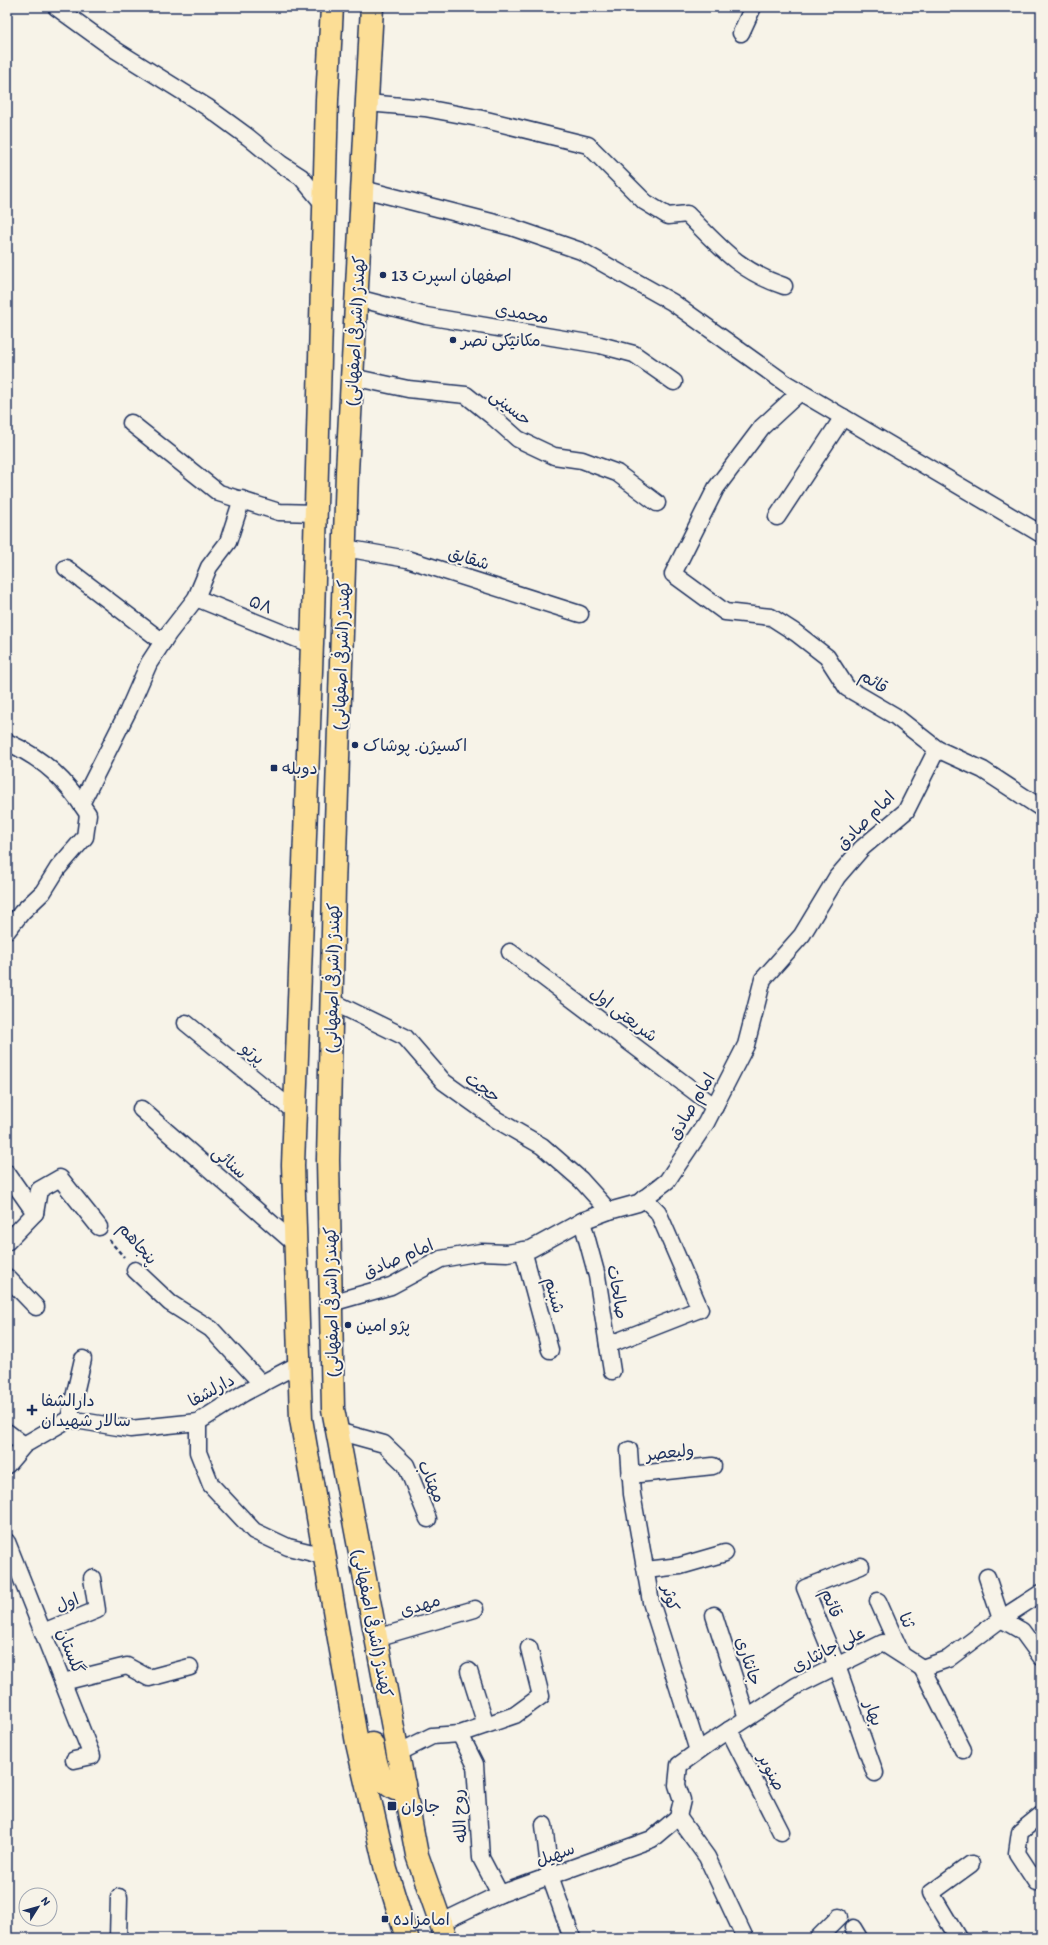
<svg xmlns="http://www.w3.org/2000/svg" width="1048" height="1945" font-family="Itim,'Playpen Sans Arabic',sans-serif">
  <rect width="100%" height="100%" fill="#f7f3e8"/>
  <filter id="ink" filterUnits="userSpaceOnUse"><feTurbulence type="fractalNoise" baseFrequency=".025" numOctaves="2"/><feDisplacementMap in="SourceGraphic" scale="8" xChannelSelector="R" yChannelSelector="G"/><feConvolveMatrix kernelMatrix="1 2 1 2 8 2 1 2 1" color-interpolation-filters="sRGB"/></filter>
  <g filter="url(#ink)">
    <g fill="none" stroke-linecap="round" stroke-linejoin="round">
      <g stroke="#1b2f5e" stroke-width="19">
        <g id="minor">
          <polyline points="56,7 114,49 207,107 248,137 281,164 301,177 325,206"/>
          <polyline points="741,33 753,7"/>
          <path d="M367,103L425,108L478,118L588,145L645,202L668,216L687,214C720,247 739,271 784,286"/>
          <polyline points="363,189 511,227 581,251 672,302 785,383 1041,534"/>
          <polyline points="357,298 426,316 600,345 634,354 674,382"/>
          <polyline points="352,377 408,389 466,395 492,416 518,439 554,456 582,460 617,473 657,503"/>
          <polyline points="800,392 762,427 716,488 673,574 725,612 771,617 796,633 827,657 847,688 895,716 937,749 983,770 1041,808"/>
          <polyline points="131,423 219,493 279,512 316,513"/>
          <polyline points="777,517 843,417"/>
          <polyline points="345,548 407,559 580,614"/>
          <polyline points="66,568 163,642"/>
          <polyline points="196,598 312,645"/>
          <path d="M7,742C44,759 66,780 88,814L85,837L58,868L43,892L22,912L7,931"/>
          <polyline points="81,804 128,711 149,663 168,634 196,598 209,567 228,542 242,499"/>
          <polyline points="510,952 715,1107"/>
          <polyline points="331,1001 405,1037 444,1082 497,1120 542,1146 581,1180 609,1211"/>
          <polyline points="186,1023 295,1112"/>
          <polyline points="141,1109 294,1243"/>
          <polyline points="7,1173 35,1213"/>
          <polyline points="582,1221 597,1276 612,1371"/>
          <polyline points="7,1242 35,1213 39,1190 60,1178 99,1227"/>
          <polyline points="523,1250 550,1350"/>
          <polyline points="135,1270 170,1303 211,1329 262,1384"/>
          <polyline points="7,1277 36,1307"/>
          <polyline points="331,1303 391,1286 441,1259 481,1252 507,1253 531,1249 582,1221 609,1211 638,1203 667,1181 706,1123 746,1045 763,979 802,935 837,877 862,848 906,811 937,749"/>
          <polyline points="608,1345 700,1309 658,1212 644,1198"/>
          <polyline points="69,1419 83,1359"/>
          <polyline points="198,1422 198,1452 211,1485 254,1531 288,1547 325,1556"/>
          <polyline points="337,1431 384,1444 406,1465 428,1519"/>
          <polyline points="7,1432 24,1445"/>
          <polyline points="629,1450 632,1494 651,1602 698,1751"/>
          <polyline points="7,1465 24,1445 69,1419 130,1429 198,1422 244,1393 299,1364"/>
          <polyline points="630,1475 713,1466"/>
          <polyline points="7,1542 92,1756 74,1760"/>
          <polyline points="861,1566 805,1588 837,1666 875,1773"/>
          <polyline points="646,1570 680,1566 725,1553"/>
          <polyline points="987,1577 1001,1619 1022,1631 1041,1657"/>
          <polyline points="878,1601 901,1653"/>
          <polyline points="714,1615 747,1718"/>
          <polyline points="43,1632 97,1610 92,1578"/>
          <polyline points="376,1638 475,1609"/>
          <polyline points="922,1668 963,1750"/>
          <polyline points="469,1671 486,1725"/>
          <polyline points="63,1682 127,1666 149,1678 190,1667"/>
          <polyline points="729,1730 781,1832"/>
          <polyline points="460,1734 475,1764 481,1858 500,1894"/>
          <polyline points="398,1753 432,1736 460,1734 515,1715 541,1696 529,1648"/>
          <polyline points="678,1817 682,1800 677,1785 679,1765 708,1744 796,1686 883,1643 922,1668 948,1659 1001,1619 1041,1593"/>
          <polyline points="678,1817 707,1857 745,1938"/>
          <polyline points="544,1825 550,1876 572,1938"/>
          <polyline points="1036,1882 1017,1853 1020,1832 1041,1815"/>
          <polyline points="440,1923 500,1894 652,1839 678,1817"/>
          <polyline points="853,1928 859,1938"/>
          <polyline points="118,1938 119,1897"/>
          <polyline points="818,1938 839,1917"/>
          <polyline points="958,1938 931,1893 971,1864"/>
        </g>
      </g>
      <g stroke="#1b2f5e" stroke-width="25">
        <g id="primary">
          <polyline points="332,7 327,100 313,616 293,1165 301,1419 357,1743 386,1870 407,1938"/>
          <polyline points="372,7 347,472 334,887 328,1160 333,1409 417,1855 446,1938"/>
          <path d="M372,1744C376,1761 377,1780 395,1789L404,1784"/>
        </g>
      </g>
      <polyline stroke="#1b2f5e" stroke-width="2.5" stroke-dasharray="4 3" stroke-linecap="butt" points="109,1240 124,1257"/>
      <use href="#minor" stroke="#f7f3e8" stroke-width="16"/>
      <use href="#primary" stroke="#fcde96" stroke-width="22"/>
    </g>
  </g>
  <g fill="#1b2f5e" stroke="#f7f3e8" stroke-width="1.5">
    <circle cx="383" cy="275" r="4"/>
    <circle cx="453" cy="340" r="4"/>
    <circle cx="355" cy="745" r="4"/>
    <rect x="270" y="764" width="8" height="8" rx="2"/>
    <circle cx="348" cy="1325" r="4"/>
    <path d="M30 1404h4v4h4v4h-4v4h-4v-4h-4v-4h4z"/>
    <rect x="387" y="1801" width="10" height="10" rx="2"/>
    <rect x="381" y="1915" width="8" height="8" rx="2"/>
  </g>
  <g text-anchor="middle" dominant-baseline="central" stroke-width="4" stroke-linejoin="round" paint-order="stroke">
    <g font-size="17" fill="#1b2f5e" stroke="#f7f3e8" text-anchor="start">
      <text x="391" y="275">اصفهان اسپرت 13</text>
      <text x="461" y="340">مکانیکی نصر</text>
      <text x="363" y="745">اکسیژن. پوشاک</text>
      <text x="282" y="768">دوبله</text>
      <text x="356" y="1325">پژو امین</text>
      <text x="41" y="1400">دارالشفا<tspan x="41" dy="20">سالار شهیدان</tspan></text>
      <text x="401" y="1806">جاوان</text>
      <text x="393" y="1919">امامزاده</text>
    </g>
    <g font-size="17" fill="#1b2f5e" stroke="#f7f3e8">
      <text transform="translate(522 313) rotate(10)">محمدی</text>
      <text transform="translate(355 331) rotate(-87)">کهندژ (اشرفی اصفهانی)</text>
      <text transform="translate(511 407) rotate(39)">حسینی</text>
      <text transform="translate(469 558) rotate(17)">شقایق</text>
      <text transform="translate(261 604) rotate(22)">۵۸</text>
      <text transform="translate(341 655) rotate(-88)">کهندژ (اشرفی اصفهانی)</text>
      <text transform="translate(874 681) rotate(33)">قائم</text>
      <text transform="translate(865 820) rotate(-45)">امام صادق</text>
      <text transform="translate(332 978) rotate(-89)">کهندژ (اشرفی اصفهانی)</text>
      <text transform="translate(624 1014) rotate(37)">شریعتی اول</text>
      <text transform="translate(253 1053) rotate(39)">پرتو</text>
      <text transform="translate(483 1087) rotate(36)">حجت</text>
      <text transform="translate(691 1106) rotate(-59)">امام صادق</text>
      <text transform="translate(230 1162) rotate(41)">سنائی</text>
      <text transform="translate(138 1243) rotate(49)">پنجاهم</text>
      <text transform="translate(398 1258) rotate(-23)">امام صادق</text>
      <text transform="translate(618 1292) rotate(80)">صالحات</text>
      <text transform="translate(555 1295) rotate(75)">شبنم</text>
      <text transform="translate(331 1302) rotate(-91)">کهندژ (اشرفی اصفهانی)</text>
      <text transform="translate(211 1390) rotate(-29)">دارلشفا</text>
      <text transform="translate(670 1452) rotate(-6)">ولیعصر</text>
      <text transform="translate(432 1481) rotate(66)">مهتاب</text>
      <text transform="translate(671 1598) rotate(76)">کوثر</text>
      <text transform="translate(67 1602) rotate(-22)">اول</text>
      <text transform="translate(832 1603) rotate(68)">قائم</text>
      <text transform="translate(420 1605) rotate(-17)">مهدی</text>
      <text transform="translate(907 1620) rotate(66)">ثنا</text>
      <text transform="translate(373 1623) rotate(79)">کهندژ (اشرفی اصفهانی)</text>
      <text transform="translate(828 1649) rotate(-27)">علی جانثاری</text>
      <text transform="translate(71 1651) rotate(68)">گلستان</text>
      <text transform="translate(749 1661) rotate(72)">جانثاری</text>
      <text transform="translate(874 1713) rotate(70)">بهار</text>
      <text transform="translate(772 1772) rotate(63)">صنوبر</text>
      <text transform="translate(459 1816) rotate(-94)">روح الله</text>
      <text transform="translate(555 1854) rotate(-20)">سهیل</text>
    </g>
  </g>
  <rect width="1048" height="1945" fill="none" stroke="#f7f3e8" stroke-width="24"/>
  <rect x="12" y="12" width="1024" height="1921" fill="none" stroke="#1b2f5e" stroke-width="1.5" filter="url(#ink)"/>
  <g transform="translate(38 1907) rotate(53)"><circle r="19" fill="#f7f3e8" stroke="#9fa5b1"/>
  <path d="M0-3L7 15L0 10L-7 15Z" fill="#1b2f5e"/>
  <text y="-6" font-size="11" font-weight="bold" text-anchor="middle" fill="#1b2f5e">N</text>
  </g>
</svg>
